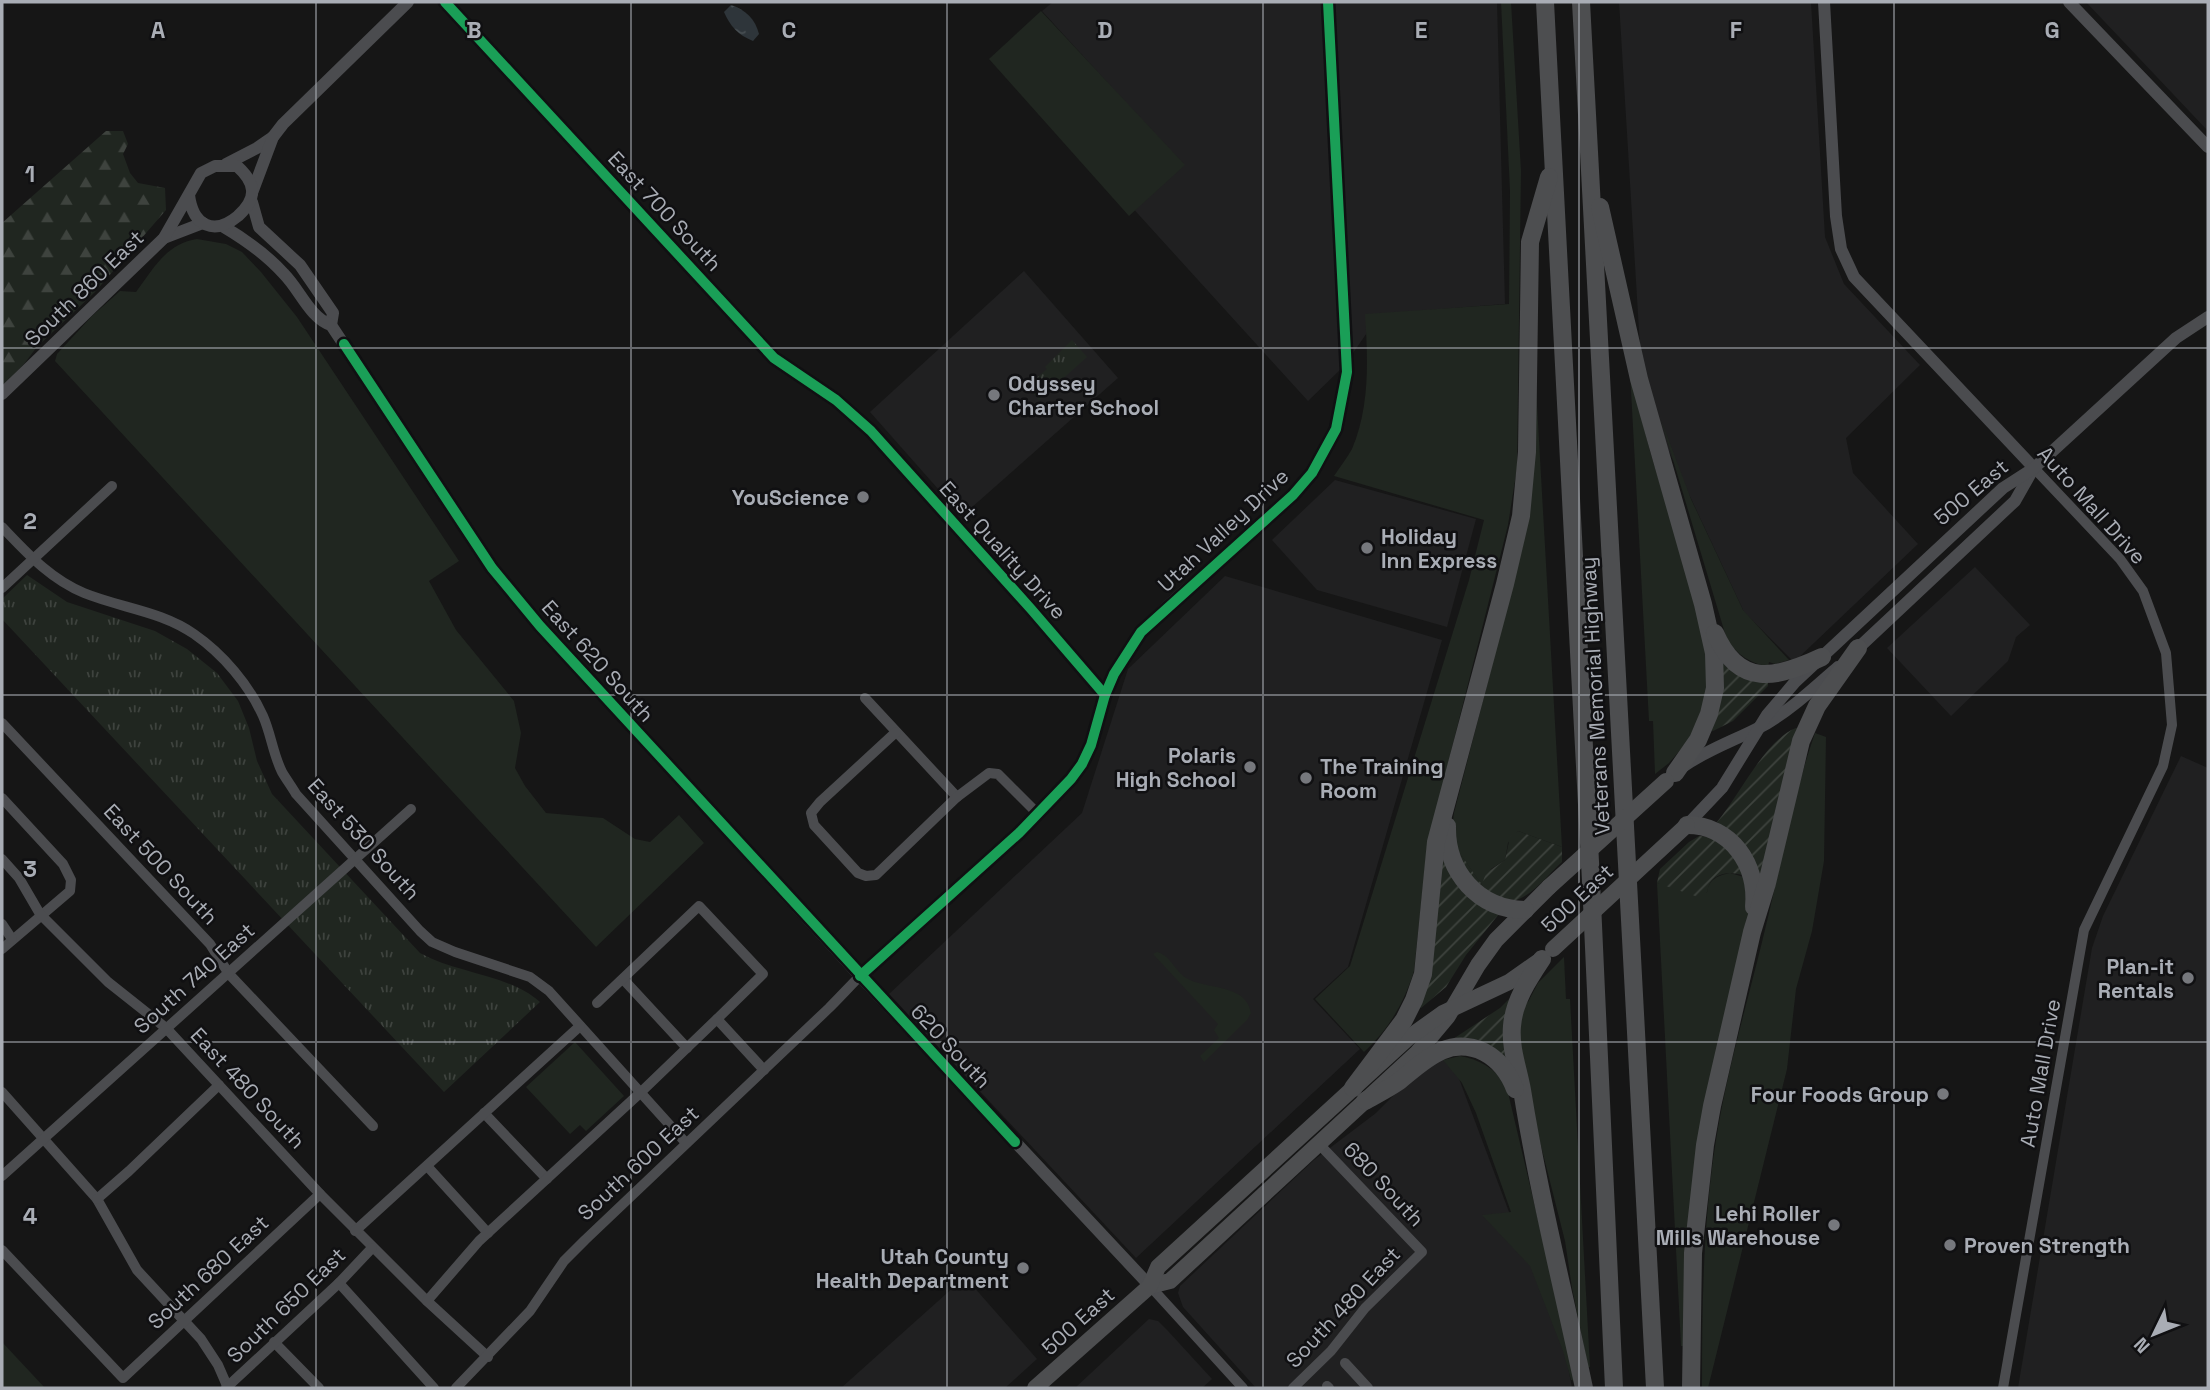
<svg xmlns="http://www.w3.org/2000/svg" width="2210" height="1390" font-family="'Space Grotesk',sans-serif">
  <defs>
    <pattern id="forest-firs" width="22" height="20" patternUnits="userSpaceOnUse" patternTransform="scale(1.75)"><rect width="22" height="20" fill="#202620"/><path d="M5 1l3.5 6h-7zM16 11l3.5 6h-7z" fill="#3e433e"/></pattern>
    <pattern id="park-tufts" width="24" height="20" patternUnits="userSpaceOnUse" patternTransform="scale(1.75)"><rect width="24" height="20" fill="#202620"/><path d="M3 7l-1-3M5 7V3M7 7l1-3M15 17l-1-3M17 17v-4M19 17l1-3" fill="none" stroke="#3e433e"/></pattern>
    <pattern id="garden-furrows" width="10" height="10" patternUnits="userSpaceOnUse" patternTransform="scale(1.75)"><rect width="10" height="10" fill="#202620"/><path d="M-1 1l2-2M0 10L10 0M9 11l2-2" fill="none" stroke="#3e433e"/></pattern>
    <pattern id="water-ripples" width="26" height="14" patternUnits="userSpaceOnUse" patternTransform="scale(1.75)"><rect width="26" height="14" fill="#2e353a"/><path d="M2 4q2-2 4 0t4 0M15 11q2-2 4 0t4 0" fill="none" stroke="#495054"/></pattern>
  </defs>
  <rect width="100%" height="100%" fill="#161616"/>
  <g fill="#202021">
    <polygon points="1053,2 1497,2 1505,304 1380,314 1344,366 1308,401 1129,204 1177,159 1042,11"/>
    <polygon points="1619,2 1811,2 1825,237 1844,284 1920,365 1846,438 1853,473 1918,544 1794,662 1744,612 1643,396"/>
    <polygon points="2086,2 2208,2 2208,131"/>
    <polygon points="1024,271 1118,378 962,516 870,412"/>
    <polygon points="1335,480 1476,519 1447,627 1317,590 1272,540"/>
    <polygon points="1975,567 2030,625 2016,637 2008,661 1951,716 1887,648"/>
    <polygon points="1225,576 1442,640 1348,967 1313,999 1360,1049 1136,1258 889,994 1082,813 1128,669"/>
    <polygon points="2181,756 2208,768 2208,1388 2018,1388 2092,948 2103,916"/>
    <polygon points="1443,1058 1458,1076 1509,1212 1536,1266 1565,1350 1572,1388 1256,1388 1183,1307 1178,1293 1180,1286 1314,1160 1376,1113 1398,1091"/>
    <polygon points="965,1277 1037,1359 1005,1388 841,1388"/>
    <polygon points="1149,1319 1158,1321 1168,1331 1212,1379 1202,1388 1075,1388"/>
  </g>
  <g fill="#202620">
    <path d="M1501,2H1511L1521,171L1517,468L1508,525L1427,847L1414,971C1404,1003 1389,1029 1364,1052L1315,999L1350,966L1469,580L1484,520L1334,476C1340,467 1347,458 1352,449C1370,407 1368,359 1365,314L1509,304L1510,191Z"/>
    <polygon points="1041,11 1185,165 1129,216 989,59"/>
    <path d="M197,239L226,244L242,252L261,272L297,317L459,561L429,581L456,630L514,701L521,733L515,768L525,786L546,813L603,818L635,839L650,842L679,815L704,843L596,947L55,361L57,354L92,316L120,291L136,292C153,269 167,243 197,239Z"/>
    <polygon points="1630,372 1650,451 1709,646 1710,696 1688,741 1669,763 1655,774 1653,721 1649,721"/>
    <path d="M1536,387L1562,847L1518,831L1508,843L1505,860L1491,869L1483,885C1473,875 1463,854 1454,849L1451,834L1454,813L1523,545Z"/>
    <path d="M1661,420L1691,499L1743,610L1789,660L1775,664L1769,662L1768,667C1749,662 1739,656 1727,640Z"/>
    <path d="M1815,733L1826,737L1824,861L1812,931L1796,989L1787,1069L1708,1388H1702C1702,1305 1703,1222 1716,1140C1728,1064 1751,991 1768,917C1783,855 1794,793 1815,733Z"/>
    <path d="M1730,873L1744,877L1749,915L1707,1096L1684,1346H1681L1657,883L1707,893C1708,880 1718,875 1730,873Z"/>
    <path d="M1157,952C1170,955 1175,971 1186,978C1206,990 1246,983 1251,1013L1247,1020L1204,1062L1200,1056L1219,1038L1214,1030L1218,1024L1153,954Z"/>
    <polygon points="1564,957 1566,999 1570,999 1590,1367 1588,1367 1572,1288 1565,1241 1539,1138 1518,1031 1524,1001 1528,1002 1538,983"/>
    <polygon points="575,1042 624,1096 586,1131 580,1125 570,1134 526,1087"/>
    <path d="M1460,1056C1479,1059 1495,1069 1506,1084L1576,1381L1571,1380L1563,1351L1530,1266L1482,1215L1511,1212L1476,1113L1462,1083L1443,1060Z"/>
    <polygon points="2,1342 45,1388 2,1388"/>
  </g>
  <polygon fill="url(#forest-firs)" points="106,131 123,131 128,144 123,154 130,173 138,183 165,188 166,210 95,292 36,348 24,364 2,387 2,223"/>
  <g fill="url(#park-tufts)">
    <polygon points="1072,340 1087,357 1039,400 1027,386 1047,369 1045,367"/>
    <path d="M27,575L67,602L155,631L187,649L217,673L238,701L249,728L257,761L272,794L420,953C458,974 508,974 540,1002L444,1092L2,619V599Z"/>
  </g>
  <g fill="url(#garden-furrows)">
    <polygon points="1722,659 1768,680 1768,686 1733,721 1713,731 1711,730"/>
    <path d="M1796,728H1799L1762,884L1733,834L1717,822C1739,796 1765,740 1796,728Z"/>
    <path d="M1518,831L1562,847V862C1550,873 1536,891 1521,898C1489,915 1467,870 1454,849C1463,854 1473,874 1482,884L1486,873L1505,860L1510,837Z"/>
    <path d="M1712,834L1737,856L1742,875C1731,872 1717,872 1710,883C1707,888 1708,893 1704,899L1657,883L1660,869L1689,842L1699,836L1709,837Z"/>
    <polygon points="1442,851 1499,914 1466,955 1446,987 1421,1008 1419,1007"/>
    <polygon points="1511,997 1509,1059 1453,1039 1500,1008"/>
  </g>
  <path fill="url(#water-ripples)" d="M731,5C746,10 755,19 759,34L753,41C738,35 730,26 724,12Z"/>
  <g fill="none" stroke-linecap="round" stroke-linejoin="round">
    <g stroke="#4b4c4f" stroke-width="10">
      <polyline points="445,2 774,358 836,400 871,431 1031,609 1105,695"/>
      <path d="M2,527C27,553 50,579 84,593C121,608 161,611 194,634C223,654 249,685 263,716C271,734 273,754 282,772C286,779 292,787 296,794L420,931L432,942L455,952L530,977L549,991L686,1143"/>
      <polyline points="2,588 112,486"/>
      <polyline points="865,698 957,797"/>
      <polyline points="2,723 210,944 229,974 373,1126"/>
      <polyline points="896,732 820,802 811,813 814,825 858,873 866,876 876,875 957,797 989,773 998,774 1038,814"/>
      <polyline points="2,798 63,864 71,880 70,891 2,949"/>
      <polyline points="2,859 19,878 40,914 108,982 166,1028 320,1194 427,1301"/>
      <polyline points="2,924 12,939"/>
      <polyline points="623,979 687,1048"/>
      <polyline points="597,1003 699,906 763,974 717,1019 764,1070"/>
      <polyline points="2,1092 97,1199 137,1270 201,1339 218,1365 228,1388"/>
      <polyline points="484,1113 547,1179"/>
      <polyline points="427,1166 488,1233"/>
      <polyline points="2,1176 411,809"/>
      <polyline points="97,1199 129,1171 219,1085"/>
      <polyline points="355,1231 580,1026"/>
      <polyline points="2,1250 123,1378 320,1194"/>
      <polyline points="339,1283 434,1388"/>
      <polyline points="1150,1286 1243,1388"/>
      <polyline points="274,1342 319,1388"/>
      <polyline points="488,1357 427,1301 479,1241 640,1093 717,1019"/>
      <polyline points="1345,1363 1368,1388"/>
      <polyline points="1327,1386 1329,1388"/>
      <polyline points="226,1388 339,1283 372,1248"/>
      <path d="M456,1388L530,1311L564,1261L585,1240L829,1008C840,997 851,985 862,974C894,943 928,914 961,885C999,851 1040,818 1072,778C1092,752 1094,724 1105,695C1113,672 1126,649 1142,631C1215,548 1341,497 1347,372L1328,2"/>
      <polyline points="1293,1388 1331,1351 1365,1308 1422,1252 1318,1143"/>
      <polyline points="2003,1388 2084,930 2163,766 2172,725 2166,653 2143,591 2120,559 2034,468"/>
    </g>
    <g stroke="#4b4c4f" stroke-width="12">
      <polyline points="1824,2 1836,216 1841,249 1854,277 2034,468"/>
      <polyline points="2069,2 2208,147"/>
      <polyline points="226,164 257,148 273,137"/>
      <polyline points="252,193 273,137 283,124 408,2"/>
      <polyline points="252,202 259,227 300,265 333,313 331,325"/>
      <path d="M224,227C246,240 266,254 284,274C300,290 310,318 331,325L492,568L540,626L860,976L1150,1286"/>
      <polyline points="164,238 203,223"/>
      <path d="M2,394L164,238L201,173L215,166H237C256,183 258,198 238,216C214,236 193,226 189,195"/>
      <polyline points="1854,652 2015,501 2032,471"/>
      <path d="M1684,766C1710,748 1739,739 1766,724C1793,708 1815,687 1838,667"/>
      <polyline points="1687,825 1722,788 1767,715 1795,682 2003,488 2034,468 2176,338 2208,317"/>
    </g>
    <g stroke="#4d4e50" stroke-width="16">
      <polyline points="1150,1286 1170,1281 1417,1053 1448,1016 1478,965 1496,940 1549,887"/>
      <polyline points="1035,1388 1150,1286 1158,1267 1408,1038 1443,1013 1509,982 1539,961"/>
    </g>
    <g stroke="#4d4e50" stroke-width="18">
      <polyline points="1545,2 1591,881 1614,1388"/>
      <polyline points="1581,2 1655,1388"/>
      <polyline points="1600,207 1639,379 1703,604 1714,653 1715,688 1709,714 1698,740 1675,773"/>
      <path d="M1715,633C1739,689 1777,678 1822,657"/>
      <path d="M1687,825C1731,825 1758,865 1754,907"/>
      <path d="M1447,826C1446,872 1478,909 1525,910"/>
      <path d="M1542,959C1528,980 1514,1001 1512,1026C1510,1048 1518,1068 1522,1090C1538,1190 1563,1289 1584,1388"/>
      <polyline points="1353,1088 1404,1020 1414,1000 1423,974 1436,842 1505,584 1521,516 1527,452 1530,242 1549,177"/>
      <path d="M1365,1101C1376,1095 1388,1089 1398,1082C1424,1061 1448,1035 1484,1052C1499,1060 1509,1073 1515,1089"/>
      <polyline points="1691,1388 1693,1253 1705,1145 1712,1106 1752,932 1767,883 1801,741 1817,706 1858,648"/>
    </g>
    <g stroke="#4d4e50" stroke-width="16">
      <polyline points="1549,887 1666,781"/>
      <polyline points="1553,949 1687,825"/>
    </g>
    <g stroke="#101012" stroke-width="15">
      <g id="cycleway">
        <polyline points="445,2 774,358 836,400 871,431 1031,609 1105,695"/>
        <polyline points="344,344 492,568 540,626 1015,1142"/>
        <polyline points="860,976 1019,833 1071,779 1082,764 1091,745 1105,695 1114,674 1141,632 1293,495 1312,473 1336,429 1347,372 1328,2"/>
      </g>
    </g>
    <use href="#cycleway" stroke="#1a9f57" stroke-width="10"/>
  </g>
  <path fill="none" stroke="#a9adb5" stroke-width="2" stroke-opacity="0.55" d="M316,2V1388M631,2V1388M947,2V1388M1263,2V1388M1579,2V1388M1894,2V1388M2,348H2208M2,695H2208M2,1042H2208"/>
  <g fill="#76787d" stroke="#101012" stroke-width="2.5">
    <circle cx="994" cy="395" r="7"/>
    <circle cx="863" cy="497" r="7"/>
    <circle cx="1367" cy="548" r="7"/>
    <circle cx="1250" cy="767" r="7"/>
    <circle cx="1306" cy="778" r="7"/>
    <circle cx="2188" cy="978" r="7"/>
    <circle cx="1943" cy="1094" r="7"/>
    <circle cx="1834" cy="1225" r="7"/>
    <circle cx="1950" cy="1245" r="7"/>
    <circle cx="1023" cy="1268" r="7"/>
  </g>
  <g text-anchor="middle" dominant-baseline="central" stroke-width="5" stroke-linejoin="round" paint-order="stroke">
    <g font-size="21" fill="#a9adb5" stroke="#101012">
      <text transform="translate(665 211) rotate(47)">East 700 South</text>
      <text transform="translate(84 288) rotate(-44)">South 860 East</text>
      <text transform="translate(1971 492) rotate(-40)">500 East</text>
      <text transform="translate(2092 505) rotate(48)">Auto Mall Drive</text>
      <text transform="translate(1223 530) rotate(-43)">Utah Valley Drive</text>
      <text transform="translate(1003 550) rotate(48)">East Quality Drive</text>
      <text transform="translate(598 661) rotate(48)">East 620 South</text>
      <text transform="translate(1595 696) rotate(-93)">Veterans Memorial Highway</text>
      <text transform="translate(364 839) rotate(48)">East 530 South</text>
      <text transform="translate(161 864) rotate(47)">East 500 South</text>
      <text transform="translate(1577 898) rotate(-43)">500 East</text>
      <text transform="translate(194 978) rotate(-42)">South 740 East</text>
      <text transform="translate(951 1046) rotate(47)">620 South</text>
      <text transform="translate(2040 1073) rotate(-80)">Auto Mall Drive</text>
      <text transform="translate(248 1088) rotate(47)">East 480 South</text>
      <text transform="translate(638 1163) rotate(-43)">South 600 East</text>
      <text transform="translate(1384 1184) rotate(47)">680 South</text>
      <text transform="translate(208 1272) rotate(-43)">South 680 East</text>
      <text transform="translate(286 1305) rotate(-44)">South 650 East</text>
      <text transform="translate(1343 1307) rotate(-47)">South 480 East</text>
      <text transform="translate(1078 1321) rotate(-42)">500 East</text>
    </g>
    <g font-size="21" font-weight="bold" fill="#a9adb5" stroke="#101012" text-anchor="end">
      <text x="1008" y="383" text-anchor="start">Odyssey<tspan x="1008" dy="24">Charter School</tspan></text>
      <text x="849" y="497">YouScience</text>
      <text x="1381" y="536" text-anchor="start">Holiday<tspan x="1381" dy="24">Inn Express</tspan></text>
      <text x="1236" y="755">Polaris<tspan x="1236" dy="24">High School</tspan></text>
      <text x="1320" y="766" text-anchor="start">The Training<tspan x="1320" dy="24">Room</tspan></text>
      <text x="2174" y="966">Plan-it<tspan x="2174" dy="24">Rentals</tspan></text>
      <text x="1929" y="1094">Four Foods Group</text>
      <text x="1820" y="1213">Lehi Roller<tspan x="1820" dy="24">Mills Warehouse</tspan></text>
      <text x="1964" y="1245" text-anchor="start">Proven Strength</text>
      <text x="1009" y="1256">Utah County<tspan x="1009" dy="24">Health Department</tspan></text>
    </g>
  </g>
  <g font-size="23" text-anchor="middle" font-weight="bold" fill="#a9adb5" stroke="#101012" stroke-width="5" stroke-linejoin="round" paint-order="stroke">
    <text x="158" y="38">A</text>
    <text x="474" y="38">B</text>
    <text x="789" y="38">C</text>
    <text x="1105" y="38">D</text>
    <text x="1421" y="38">E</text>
    <text x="1736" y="38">F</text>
    <text x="2052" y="38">G</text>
    <text x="30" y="182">1</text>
    <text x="30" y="529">2</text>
    <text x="30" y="877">3</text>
    <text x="30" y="1224">4</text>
  </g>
  <rect width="2210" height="1390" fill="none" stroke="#a9adb5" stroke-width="7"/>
  <g transform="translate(2154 1334) rotate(227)" stroke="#101012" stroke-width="5" paint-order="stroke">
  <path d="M0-5L12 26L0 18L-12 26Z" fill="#a9adb5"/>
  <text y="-10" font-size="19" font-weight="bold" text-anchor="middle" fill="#a9adb5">N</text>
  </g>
</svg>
